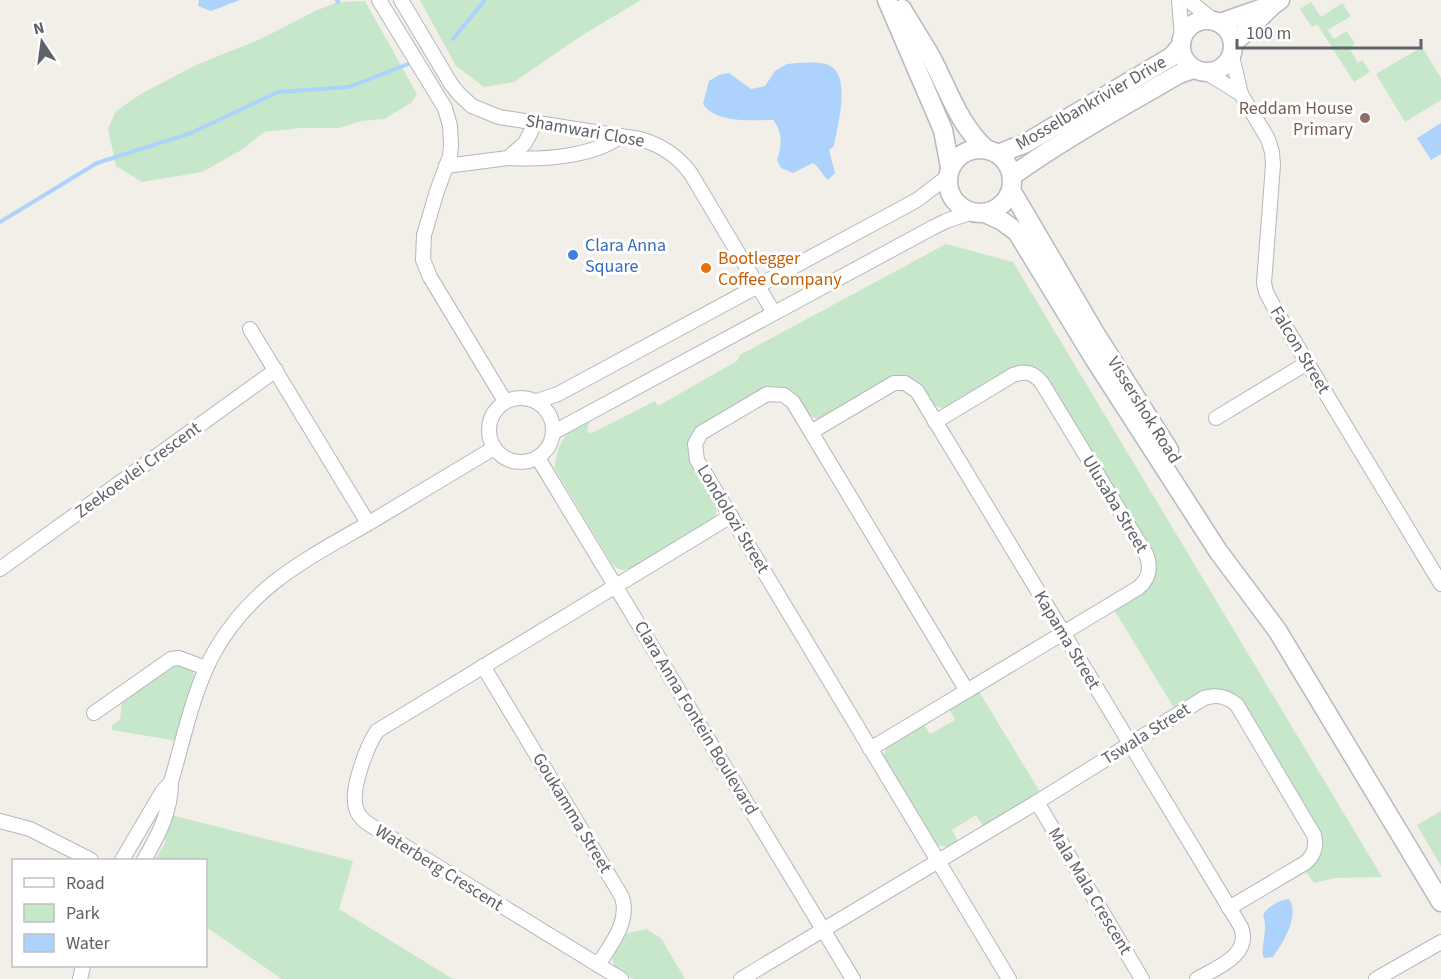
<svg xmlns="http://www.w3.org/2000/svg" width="1441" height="979" font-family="'Source Sans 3',sans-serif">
  <rect width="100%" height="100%" fill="#f1efe8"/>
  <g fill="#c6e7c9">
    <polygon points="420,0 641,0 581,36 514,82 484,87 456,66"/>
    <polygon points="365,1 417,94 411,103 384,119 361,121 339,128 300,128 264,132 243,149 202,172 142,182 116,166 108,129 116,111 141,94 196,65 261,39 315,11 338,2"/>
    <polygon points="1311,2 1321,17 1342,3 1351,16 1328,30 1334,39 1347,31 1355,44 1349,48 1358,63 1362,60 1370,72 1354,82 1317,24 1312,27 1300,9"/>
    <polygon points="1422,47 1441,78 1441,100 1405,122 1376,74"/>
    <path d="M946,244L1013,262L1382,877L1335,878L1314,883L1304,869L1319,854L1231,693L1217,690L1176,711L1113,608L1154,575L1037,371L943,408L934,406L910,379L819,419C795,415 801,380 766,388L689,443C685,469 725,496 715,517L631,569L620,570L612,564L555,469C554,458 560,442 568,433C573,428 582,424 589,421L587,432L592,433L655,401L658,406L737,361L740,355Z"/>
    <polygon points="180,665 192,670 195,676 177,741 112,730 112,725 120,720 122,701 169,667"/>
    <path d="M978,690L1040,792L983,826L976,815L952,830L958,841C950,847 943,849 934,842L885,762L884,754L887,746L923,723L930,734L955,720L949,708Z"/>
    <polygon points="1441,811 1441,866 1417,825"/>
    <polygon points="171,815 353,861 339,909 453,979 282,979 206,927 206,860 155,860 165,843 165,830"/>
    <polygon points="646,929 661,938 685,979 633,979 618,970 614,966 612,957 624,934"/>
  </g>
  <g fill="#add3fc">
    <polygon points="199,0 240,0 211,11 198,6"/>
    <path d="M787,64C799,63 813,61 825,64C854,70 837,127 834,146L829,150L835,173L828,180C822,175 820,168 813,163L793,173L781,168L777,160C782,147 783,131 773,120C753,120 716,124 703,104L709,81L719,75L729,73L751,89L765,86L775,71Z"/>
    <polygon points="1441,123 1441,154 1431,160 1417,138"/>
    <path d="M1289,899C1300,916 1283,943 1273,957L1264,958C1259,949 1269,931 1263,915C1268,906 1280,900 1289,899Z"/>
  </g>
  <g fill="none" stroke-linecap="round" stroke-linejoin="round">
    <g stroke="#add3fc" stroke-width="4">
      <polyline points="337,0 338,2"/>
      <polyline points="453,39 485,0"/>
      <polyline points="0,222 97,163 191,133 278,92 349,87 408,64"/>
    </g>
    <g stroke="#b5b7bc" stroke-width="16">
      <g id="street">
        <polyline points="379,0 445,108 450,126 451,145 450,156 437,191 424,235 423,260 430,277 505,401"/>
        <path d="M401,0L451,84L459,94L472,106L499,117L640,139C662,145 678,156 691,174L774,313"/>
        <polyline points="1179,0 1182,38"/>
        <polyline points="1188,0 1213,20"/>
        <polyline points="1232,56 1241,94 1268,139 1272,152 1273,165 1264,283 1266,292 1276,311 1441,584"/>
        <polyline points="1207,73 1241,94"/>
        <path d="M508,158C543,160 592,157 621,136"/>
        <polyline points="446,166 508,158 525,143 536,122"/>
        <polyline points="250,329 368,523"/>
        <circle cx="521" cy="430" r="32"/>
        <polyline points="537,401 558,394 917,200 947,177"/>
        <polyline points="1216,418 1307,363"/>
        <polyline points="554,432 932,228 946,221 973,212"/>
        <path d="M811,432L894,383H905L917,391L1241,927C1252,955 1216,968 1197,979"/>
        <polyline points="538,458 853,979"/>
        <polyline points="0,569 276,370"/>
        <path d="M483,666L622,897C630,922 611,944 598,965"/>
        <polyline points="967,691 793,402 784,395 767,394 701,433 695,444 697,460 1009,979"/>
        <polyline points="94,713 171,659 179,658 206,668"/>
        <path d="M870,749L1138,588C1149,579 1151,569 1147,556L1042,383C1034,373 1025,370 1013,375L935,422"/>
        <polyline points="1037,802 1142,979"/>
        <polyline points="0,821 30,829 91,860"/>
        <polyline points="122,860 162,792 171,782"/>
        <path d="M144,860C158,836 171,812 171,782C184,738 193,689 216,649C254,584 307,559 369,523C411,498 452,473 494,448"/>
        <polyline points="80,979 83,966"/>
        <path d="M621,979L367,823C362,819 357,814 356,808C350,790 367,746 377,731L731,516"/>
        <path d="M741,979L1037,802L1204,698C1217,694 1227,696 1237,705L1314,835C1317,846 1314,856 1305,863L1229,908"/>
        <polyline points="1376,979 1441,942"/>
      </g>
    </g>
    <g stroke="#b6b9bf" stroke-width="21">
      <g id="secondary">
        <polyline points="887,0 943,130 950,167"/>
        <path d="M902,9C911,25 922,41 931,57C948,89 959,125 986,149"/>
        <circle cx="1207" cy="46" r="26"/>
        <polyline points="1220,23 1266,7"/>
        <polyline points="1234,43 1273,5 1280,0"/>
        <circle cx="980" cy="181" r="32"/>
        <polyline points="998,154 1026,143 1171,57 1181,46"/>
        <path d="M1012,176C1065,138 1122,107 1179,74L1193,69"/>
        <polyline points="1011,190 1095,333 1169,450"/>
        <polyline points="985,213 1002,221 1017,232 1095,360 1218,551 1277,630 1441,902"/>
      </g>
    </g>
    <use href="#street" stroke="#fff" stroke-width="14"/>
    <use href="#secondary" stroke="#fff" stroke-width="18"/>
  </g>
  <circle fill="#8d6e63" stroke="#fff" stroke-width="2" cx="1365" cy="118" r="6"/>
  <circle fill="#3f7fe0" stroke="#fff" stroke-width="2" cx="573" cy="255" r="6"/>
  <circle fill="#e8710a" stroke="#fff" stroke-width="2" cx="706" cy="268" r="6"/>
  <g text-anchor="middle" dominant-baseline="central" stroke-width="6" stroke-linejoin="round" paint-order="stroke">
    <g font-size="18" fill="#5f6268" stroke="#fff">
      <text transform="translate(1091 103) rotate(-30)">Mosselbankrivier Drive</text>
      <text transform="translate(585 131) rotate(10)">Shamwari Close</text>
      <text transform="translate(1300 350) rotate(59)">Falcon Street</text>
      <text transform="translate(1144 410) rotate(58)">Vissershok Road</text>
      <text transform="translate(138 470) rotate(-36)">Zeekoevlei Crescent</text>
      <text transform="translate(1115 504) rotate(59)">Ulusaba Street</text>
      <text transform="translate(733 519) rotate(59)">Londolozi Street</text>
      <text transform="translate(1067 640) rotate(59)">Kapama Street</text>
      <text transform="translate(696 718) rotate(59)">Clara Anna Fontein Boulevard</text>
      <text transform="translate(1146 734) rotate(-32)">Tswala Street</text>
      <text transform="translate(572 813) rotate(59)">Goukamma Street</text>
      <text transform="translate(439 868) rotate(32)">Waterberg Crescent</text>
      <text transform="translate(1090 891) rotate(59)">Mala Mala Crescent</text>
    </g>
    <g font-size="18" fill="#785e54" stroke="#fff" text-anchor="end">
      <text x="1353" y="108">Reddam House<tspan x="1353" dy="21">Primary</tspan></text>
    </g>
    <g font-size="18" fill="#366cbe" stroke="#fff" text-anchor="start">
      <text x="585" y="245">Clara Anna<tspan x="585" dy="21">Square</tspan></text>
    </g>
    <g font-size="18" fill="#c56008" stroke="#fff" text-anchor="start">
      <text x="718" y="258">Bootlegger<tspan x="718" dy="21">Coffee Company</tspan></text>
    </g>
  </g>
  <rect x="12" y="859" width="195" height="108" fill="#ffffff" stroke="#bfc0c3" stroke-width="1.5"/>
  <rect x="24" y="878" width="30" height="9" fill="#ffffff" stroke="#bfc0c3" stroke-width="1.5"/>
  <text x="66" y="889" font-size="18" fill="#5f6268">Road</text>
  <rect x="24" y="904" width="30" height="18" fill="#c6e7c9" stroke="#bfc0c3" stroke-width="1.5"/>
  <text x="66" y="919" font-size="18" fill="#5f6268">Park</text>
  <rect x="24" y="934" width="30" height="18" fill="#add3fc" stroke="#bfc0c3" stroke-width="1.5"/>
  <text x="66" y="949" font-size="18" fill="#5f6268">Water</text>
  <g transform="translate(42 42) rotate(347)" stroke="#ffffff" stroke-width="4.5" paint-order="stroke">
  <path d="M0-4.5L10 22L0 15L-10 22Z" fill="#5f6268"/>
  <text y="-9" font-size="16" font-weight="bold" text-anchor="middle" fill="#5f6268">N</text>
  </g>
  <path d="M1237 39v9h184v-9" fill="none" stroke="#5f6268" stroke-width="3"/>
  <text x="1246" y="39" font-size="18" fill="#5f6268" stroke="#ffffff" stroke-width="4.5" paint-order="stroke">100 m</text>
</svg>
